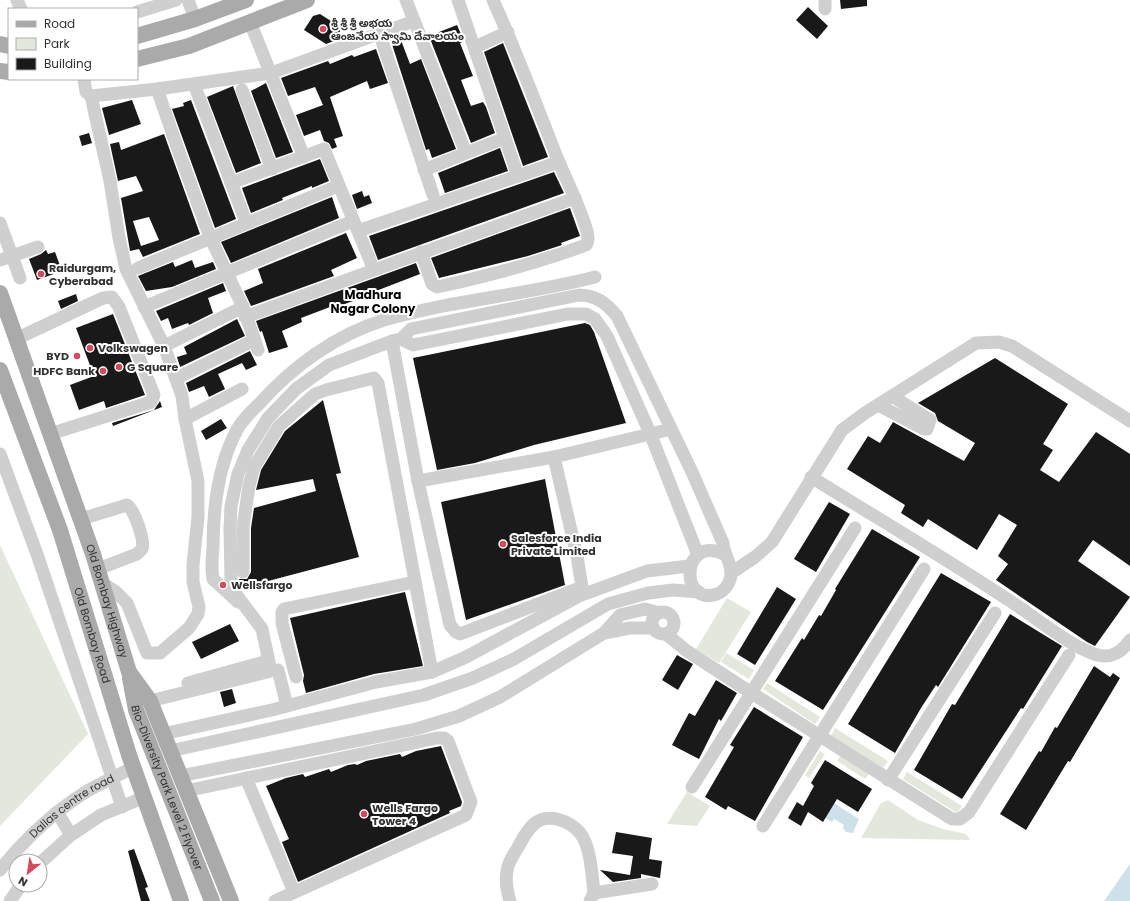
<svg xmlns="http://www.w3.org/2000/svg" width="1130" height="901" font-family="Poppins,'Noto Sans Telugu',sans-serif">
  <rect width="100%" height="100%" fill="#fff"/>
  <g fill="#e2e8dc">
    <polygon points="0,545 88,734 0,826"/>
    <polygon points="727,598 751,612 719,663 696,649"/>
    <polygon points="726,653 754,670 749,679 721,662"/>
    <polygon points="767,683 820,717 815,724 763,689"/>
    <polygon points="835,728 888,761 883,768 831,736"/>
    <polygon points="820,751 825,754 809,778 805,775"/>
    <polygon points="840,756 869,774 865,779 837,761"/>
    <polygon points="907,772 962,806 957,813 903,779"/>
    <polygon points="687,792 710,806 697,826 667,824"/>
    <polygon points="888,800 918,820 943,829 966,834 970,840 861,838 881,803"/>
  </g>
  <g fill="#cee0e8">
    <polygon points="829,800 859,819 853,833 846,832 843,828 844,825 834,819 832,822 825,818 829,812"/>
    <polygon points="1130,864 1130,901 1104,901"/>
  </g>
  <g fill="#191919" fill-rule="evenodd">
    <polygon points="840,0 867,0 867,6 841,9"/>
    <polygon points="808,7 828,26 817,39 796,20"/>
    <polygon points="320,14 342,28 334,41 326,44 304,30 313,16"/>
    <polygon points="457,25 464,41 460,43 473,76 461,80 471,106 483,102 486,107 495,133 471,143 429,36"/>
    <polygon points="399,35 410,64 421,59 456,149 432,158 429,149 426,150 390,38"/>
    <polygon points="503,43 548,157 523,166 484,52"/>
    <polygon points="376,49 388,83 370,89 367,81 330,97 343,136 334,139 337,147 332,149 329,143 324,141 320,130 304,136 296,115 323,105 315,87 288,96 281,78 328,61 330,64 352,55 354,57"/>
    <polygon points="266,83 293,152 276,158 251,91"/>
    <polygon points="233,86 261,163 236,173 207,97"/>
    <polygon points="132,100 141,124 109,135 102,108"/>
    <polygon points="191,100 236,219 215,228 172,109 184,106 183,103"/>
    <polygon points="89,133 92,143 82,146 79,136"/>
    <path d="M164,134L200,234L143,257L139,249L130,251L121,198L143,191L136,176L118,181L110,144L119,142L121,150ZM149,217L159,240L141,246L133,221Z"/>
    <polygon points="500,148 508,171 445,193 438,173"/>
    <polygon points="320,159 329,181 312,188 312,186 282,198 283,200 251,213 242,188"/>
    <polygon points="554,172 564,193 378,260 369,236"/>
    <polygon points="362,191 364,197 369,195 372,203 357,209 352,195"/>
    <polygon points="332,197 339,218 231,263 221,242"/>
    <polygon points="570,208 580,236 561,243 562,245 528,256 439,278 431,258"/>
    <polygon points="346,233 357,258 331,270 334,276 251,306 244,291 263,283 258,269"/>
    <polygon points="46,250 48,254 55,252 62,271 37,280 29,259 41,254"/>
    <polygon points="192,260 195,268 213,262 216,269 172,287 146,291 138,276 173,262 175,267"/>
    <polygon points="416,263 420,274 363,296 364,297 331,309 330,307 301,318 302,322 282,331 288,347 269,353 262,331 260,332 256,321"/>
    <polygon points="223,283 226,291 208,298 213,313 189,325 188,323 172,329 168,318 161,321 156,311"/>
    <polygon points="76,294 78,301 61,309 58,301"/>
    <polygon points="113,314 145,395 106,408 104,401 79,410 70,385 94,376 76,328"/>
    <polygon points="237,319 245,336 180,367 177,357 187,354 184,347"/>
    <polygon points="585,323 590,325 594,332 626,423 534,445 475,463 437,470 413,358"/>
    <polygon points="250,351 257,365 246,370 242,363 218,374 225,389 209,397 204,386 189,392 186,383"/>
    <polygon points="995,358 1068,404 1043,444 1053,450 1040,470 1059,482 1096,432 1130,454 1130,566 1093,540 1078,561 1130,597 1095,646 1087,642 996,580 1008,564 998,556 1017,525 999,514 977,550 928,519 923,527 901,513 905,505 847,469 868,436 880,443 893,422 964,461 975,443 938,421 935,413 918,403"/>
    <polygon points="323,400 341,473 336,474 359,557 242,588 239,579 247,579 251,572 251,528 254,508 316,491 313,479 256,490 261,470 285,431"/>
    <polygon points="160,401 162,407 113,426 112,423 154,410"/>
    <polygon points="221,419 227,428 206,440 201,431"/>
    <polygon points="545,479 565,585 466,620 441,502"/>
    <polygon points="829,502 850,514 816,572 794,559"/>
    <polygon points="872,529 920,557 823,710 775,681 802,638 804,640 819,615 821,616 836,590 835,589"/>
    <polygon points="941,573 991,602 938,687 936,685 921,708 895,753 848,724"/>
    <polygon points="777,587 796,599 755,665 737,654"/>
    <polygon points="405,592 423,666 374,674 306,693 303,681 304,675 290,618"/>
    <polygon points="1010,614 1062,646 1023,709 1021,708 962,799 914,770 952,704 955,705"/>
    <polygon points="230,624 239,641 201,659 192,642"/>
    <polygon points="677,655 693,664 678,690 662,680"/>
    <polygon points="1094,666 1110,677 1113,673 1120,678 1070,762 1068,761 1026,830 1000,814 1039,751 1041,752 1055,727 1057,728"/>
    <polygon points="716,680 737,693 721,721 719,719 699,759 672,745 689,713 695,716"/>
    <polygon points="232,689 236,703 224,707 220,692"/>
    <polygon points="754,707 803,737 755,821 728,806 726,810 705,797 734,747 730,745"/>
    <polygon points="441,746 462,802 461,806 449,811 450,813 298,882 282,842 289,839 266,786 286,778 303,774 305,777 329,769 331,772 348,765 355,764 357,765 366,761 400,754 402,757 416,751"/>
    <polygon points="825,760 872,789 858,812 837,799 823,822 808,812 801,826 788,818 797,802 803,806 814,786 811,783"/>
    <polygon points="616,832 652,838 649,859 662,861 660,878 641,874 641,878 613,882 600,870 630,875 633,856 612,853"/>
    <polygon points="134,849 148,887 145,888 150,901 141,901 128,851"/>
  </g>
  <g fill="none" stroke-linecap="round" stroke-linejoin="round">
    <g stroke="#cfcfcf" stroke-width="13">
      <polyline points="17,0 21,9"/>
      <polyline points="188,0 195,19"/>
      <polyline points="406,0 466,153 505,138"/>
      <polyline points="458,0 518,176 559,162"/>
      <polyline points="825,0 825,9"/>
      <polyline points="137,12 176,0"/>
      <polyline points="250,22 304,157"/>
      <polyline points="380,35 433,195"/>
      <polyline points="475,47 508,32"/>
      <polyline points="84,79 86,92 91,96 157,89 271,73 414,21"/>
      <polyline points="194,84 246,222"/>
      <polyline points="157,89 180,155 210,237 243,307 258,350"/>
      <polyline points="242,90 272,169"/>
      <polyline points="91,96 110,181 119,238 126,269 164,346 182,396 185,419 242,389"/>
      <polyline points="424,170 466,153"/>
      <polyline points="231,183 324,149 374,270 575,198"/>
      <polyline points="0,223 20,278"/>
      <polyline points="358,231 518,176"/>
      <path d="M421,252L432,284L437,287C488,276 537,263 586,245C589,241 588,236 587,231C579,204 566,180 556,155C536,103 516,51 493,0"/>
      <polyline points="0,260 38,247"/>
      <polyline points="138,268 338,186"/>
      <polyline points="144,307 353,221"/>
      <polyline points="245,317 374,270"/>
      <polyline points="16,339 103,298 112,297 119,307 154,395 151,402 50,434"/>
      <path d="M401,339L411,329L579,295C596,295 606,303 617,316L692,472L723,543C724,556 732,563 731,575C730,583 725,591 717,594C679,607 681,534 724,554"/>
      <polyline points="392,341 418,481 450,625 456,632 460,634 582,587 577,556 554,457"/>
      <polyline points="164,346 243,307"/>
      <polyline points="177,378 254,340"/>
      <polyline points="878,405 924,429 927,429 930,420 892,396"/>
      <polyline points="0,454 38,557 122,807"/>
      <path d="M811,477C877,518 943,557 1007,599C1030,613 1079,654 1103,656C1115,657 1124,649 1130,640"/>
      <polyline points="418,481 554,457 671,429"/>
      <path d="M81,519L127,505C135,511 145,541 142,549L137,554L98,569"/>
      <polyline points="243,572 243,527 249,486 254,467 279,426 315,394 326,390 374,378 378,383 432,672"/>
      <polyline points="731,573 755,557 772,542 842,430 865,413 976,343 999,342 1012,346 1130,421"/>
      <polyline points="102,583 116,592 127,603 147,653 160,653 189,628 198,614 199,607 193,582 193,565 198,517 198,481 185,419"/>
      <path d="M238,602L213,579C211,569 212,558 213,548C213,508 218,464 238,428C244,418 252,411 260,403C293,366 336,335 384,320C453,300 526,295 595,277"/>
      <circle cx="663" cy="623" r="11"/>
      <polyline points="604,633 630,628 653,628"/>
      <polyline points="666,634 687,651 750,692 952,819 960,819 969,812 1069,655"/>
      <polyline points="278,670 287,706"/>
      <polyline points="296,677 282,623 282,612 284,609 415,582"/>
      <polyline points="188,683 268,661"/>
      <polyline points="150,701 271,671 262,629 235,593 231,580 230,529 231,506 238,474 248,450 268,418 296,389 329,365 392,341 401,339 413,345 568,314 586,314 595,319 607,336 650,433 698,555"/>
      <polyline points="163,734 272,710 376,682 432,672 466,657 579,596 647,571 689,566"/>
      <polyline points="170,751 424,695 473,678 514,659 608,604 648,593 673,590 699,592"/>
      <polyline points="180,776 416,729 459,716 500,697 604,633 620,615 645,609 659,613"/>
      <polyline points="246,778 294,892"/>
      <polyline points="888,780 995,613"/>
      <polyline points="692,787 855,528"/>
      <polyline points="186,791 437,738 444,738 448,741 471,802 466,815 275,901"/>
      <polyline points="57,812 71,835"/>
      <polyline points="763,826 924,569"/>
      <polyline points="40,863 71,835 101,815 145,797"/>
      <path id="s1" d="M0,870C23,841 53,813 84,793C100,783 117,776 134,767"/>
      <polyline points="10,901 21,885"/>
      <path d="M510,901C507,891 505,881 507,871C508,863 513,855 517,849C522,840 526,831 534,824C548,812 570,821 580,833C591,846 592,877 594,893"/>
      <polyline points="590,901 594,893 652,884"/>
    </g>
    <g stroke="#aaa" stroke-width="16">
      <polyline points="137,36 195,19 246,0"/>
      <polyline points="0,44 9,46"/>
      <polyline points="137,59 189,46 307,0"/>
      <polyline points="0,71 9,72"/>
      <path id="s2" d="M0,293L93,554L129,672L150,701L231,901"/>
      <path id="s3" d="M0,370L60,530L129,755L181,901"/>
      <path id="s4" d="M130,678L136,710L212,901"/>
    </g>
  </g>
  <g fill="#d34a5b" stroke="#fff" stroke-width="1.5">
    <circle cx="323" cy="29" r="4"/>
    <circle cx="41" cy="274" r="4"/>
    <circle cx="90" cy="348" r="4"/>
    <circle cx="77" cy="356" r="4"/>
    <circle cx="119" cy="367" r="4"/>
    <circle cx="103" cy="371" r="4"/>
    <circle cx="503" cy="544" r="4"/>
    <circle cx="223" cy="585" r="4"/>
    <circle cx="364" cy="814" r="4"/>
  </g>
  <g text-anchor="middle" dominant-baseline="central" stroke-width="4" stroke-linejoin="round" paint-order="stroke">
    <g font-size="11" font-weight="bold" fill="#323232" stroke="#fff" text-anchor="start">
      <text x="331" y="23">శ్రీ శ్రీ శ్రీ అభయ<tspan x="331" dy="13">ఆంజనేయ స్వామి దేవాలయం</tspan></text>
      <text x="49" y="268">Raidurgam,<tspan x="49" dy="13">Cyberabad</tspan></text>
      <text x="98" y="348">Volkswagen</text>
      <text x="69" y="356" text-anchor="end">BYD</text>
      <text x="127" y="367">G Square</text>
      <text x="95" y="371" text-anchor="end">HDFC Bank</text>
      <text x="511" y="538">Salesforce India<tspan x="511" dy="13">Private Limited</tspan></text>
      <text x="231" y="585">Wellsfargo</text>
      <text x="372" y="808">Wells Fargo<tspan x="372" dy="13">Tower 4</tspan></text>
    </g>
    <g font-size="11" fill="#323232" stroke="#fff">
      <text stroke="none"><textPath href="#s2" startOffset="326">Old Bombay Highway</textPath></text>
      <text stroke="none"><textPath href="#s3" startOffset="281">Old Bombay Road</textPath></text>
      <text stroke="none"><textPath href="#s4" startOffset="116">Bio-Diversity Park Level 2 Flyover</textPath></text>
      <text stroke="none"><textPath href="#s1" startOffset="97">Dallas centre road</textPath></text>
    </g>
    <g font-size="12" font-weight="bold" fill="#000" stroke="#fff">
      <text x="373" y="294">Madhura<tspan x="373" dy="14">Nagar Colony</tspan></text>
    </g>
  </g>
  <rect x="8" y="8" width="130" height="72" fill="#ffffff" stroke="#adadad"/>
  <rect x="16" y="21" width="20" height="6" fill="#aaaaaa" stroke="#adadad"/>
  <text x="44" y="28" font-size="12" fill="#323232">Road</text>
  <rect x="16" y="38" width="20" height="12" fill="#e2e8dc" stroke="#adadad"/>
  <text x="44" y="48" font-size="12" fill="#323232">Park</text>
  <rect x="16" y="58" width="20" height="12" fill="#191919" stroke="#adadad"/>
  <text x="44" y="68" font-size="12" fill="#323232">Building</text>
  <g transform="translate(28 873) rotate(210)"><circle r="19" fill="#ffffff" stroke="#adadad"/>
  <path d="M0-3L7 15L0 10L-7 15Z" fill="#d34a5b"/>
  <text y="-6" font-size="11" font-weight="bold" text-anchor="middle" fill="#323232">N</text>
  </g>
</svg>
